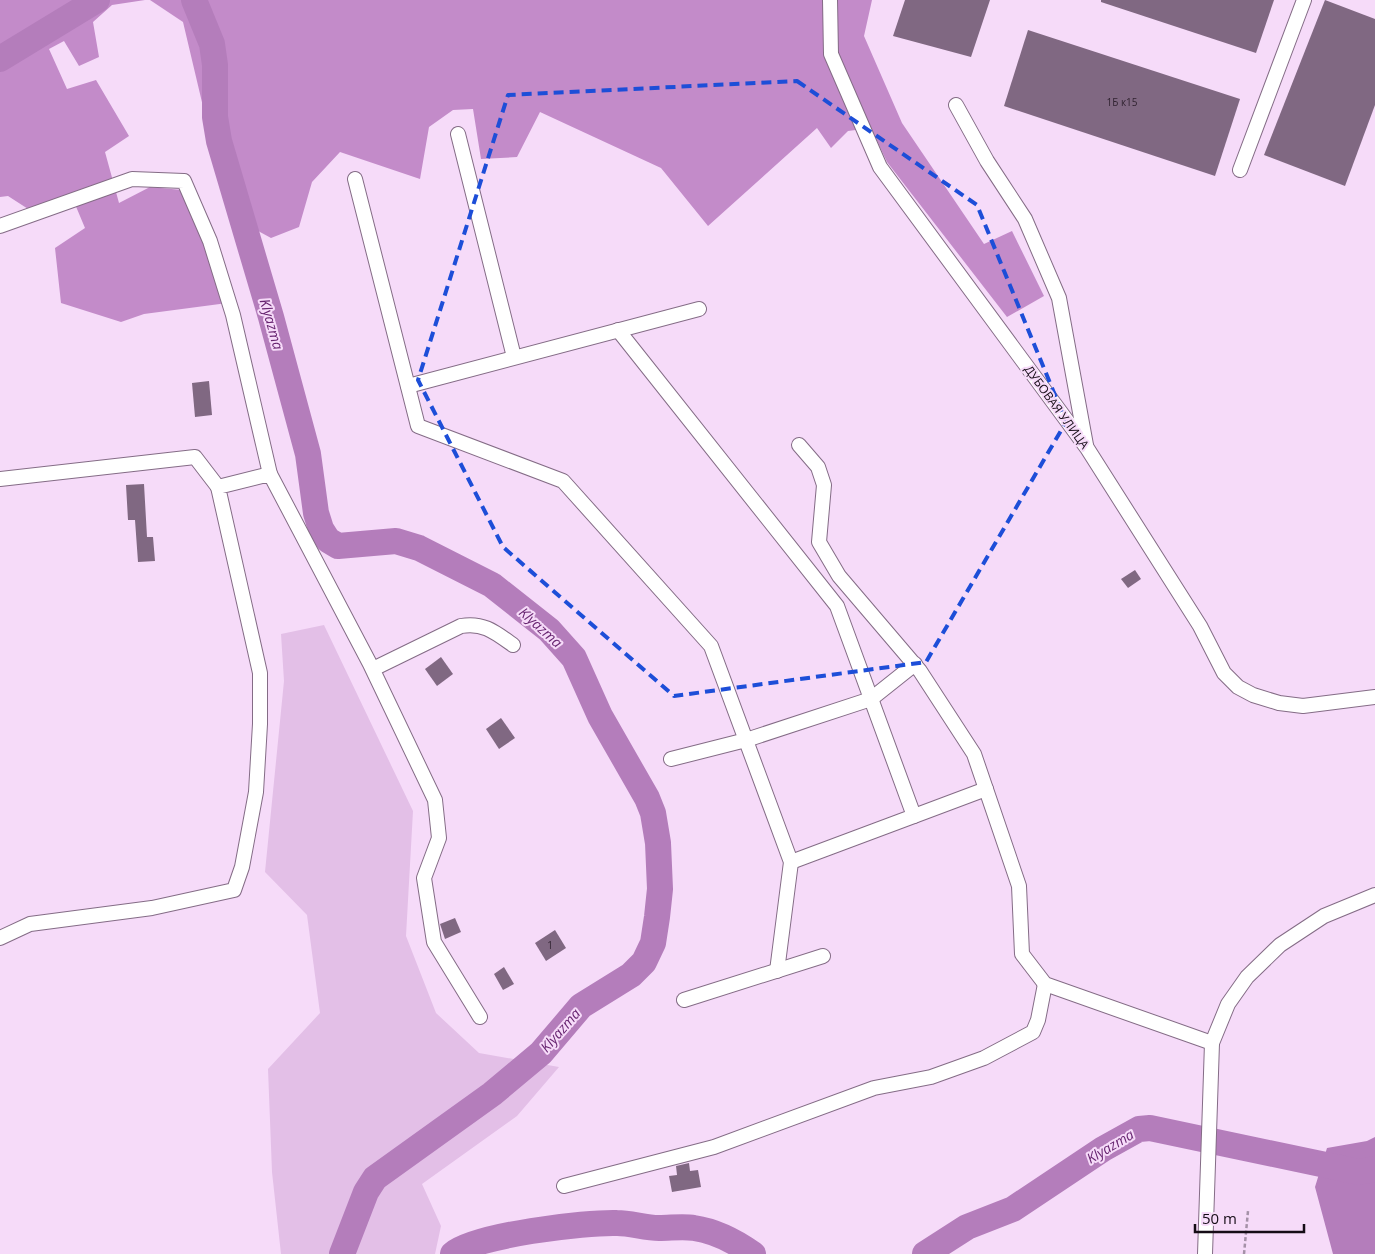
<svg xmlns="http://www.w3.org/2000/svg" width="1375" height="1254" font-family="'Open Sans',sans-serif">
  <rect width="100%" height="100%" fill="#f6dbf9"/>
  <polygon fill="#e3bfe7" points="324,625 413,811 406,936 436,1013 479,1053 559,1067 517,1116 422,1184 441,1226 435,1254 281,1254 272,1172 268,1069 320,1013 307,915 265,872 284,681 281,634"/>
  <g fill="#c38bc9">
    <polygon points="0,0 145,0 112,5 93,22 99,57 79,66 64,41 49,49 67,89 96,80 129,136 105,152 119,203 150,187 193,191 209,219 235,302 144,314 121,322 61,303 55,248 85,228 72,197 39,216 8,196 0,197"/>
    <polygon points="150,0 872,0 864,36 902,123 984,244 1012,231 1044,296 1007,317 887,162 871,128 848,131 831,148 817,128 708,226 661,168 540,112 517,157 481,159 473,109 453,110 429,127 420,179 340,152 312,182 299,227 271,238 260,232 227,208 183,22"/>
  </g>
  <polygon fill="#b47dbb" points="1375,1137 1375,1254 1333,1254 1315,1187 1327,1148 1367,1141"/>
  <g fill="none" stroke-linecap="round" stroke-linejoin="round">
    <g stroke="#b47dbb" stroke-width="26">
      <polyline points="194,0 212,44 215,65 215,117 219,141 271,317 308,454 316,513 321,529 328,540 338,546 396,541 419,548 492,585 549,630 574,658 600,716 647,798 653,813 658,843 660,889 657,917 653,943 644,962 631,975 581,1006 541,1053 492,1094 375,1178 366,1192 342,1254"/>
      <polyline points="0,59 97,0"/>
      <path d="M453,1254C476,1235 585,1222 617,1223C631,1223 645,1228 659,1228C671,1228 683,1226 694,1228C715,1231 736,1242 753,1254"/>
      <polyline points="925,1254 967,1227 1013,1209 1103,1149 1139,1129 1150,1128 1359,1172 1375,1169"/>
    </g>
  </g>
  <g fill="#806882">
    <polygon points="905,0 990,0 971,57 893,36"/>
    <polygon points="1101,0 1274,0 1256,53 1101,2"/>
    <polygon points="1325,0 1375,19 1375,105 1345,186 1264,155"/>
    <polygon points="1028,30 1240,99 1215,176 1004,106"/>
    <polygon points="209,381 212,415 195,417 192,383"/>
    <polygon points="144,484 147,537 153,537 155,561 138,562 135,520 128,520 126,485"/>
    <polygon points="1135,570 1141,579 1128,588 1121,579"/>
    <polygon points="441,657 453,674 437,686 425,669"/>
    <polygon points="501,718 515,738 499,749 486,729"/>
    <polygon points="455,918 461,932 445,939 440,924"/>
    <polygon points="555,930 566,948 546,961 535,943"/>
    <polygon points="504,967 514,984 503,990 494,974"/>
    <polygon points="689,1163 690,1171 698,1170 701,1187 672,1192 669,1176 677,1175 676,1166"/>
  </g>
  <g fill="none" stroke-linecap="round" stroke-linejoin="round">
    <g stroke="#846c86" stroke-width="16">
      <g id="minor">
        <polyline points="830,0 831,54 880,167 1087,448 1200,626 1224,673 1238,687 1253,695 1279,703 1303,706 1375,697"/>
        <polyline points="956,105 987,161 1025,219 1059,298 1086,445"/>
        <polyline points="458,134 514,357"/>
        <polyline points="1240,170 1304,0"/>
        <polyline points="355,179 418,426 563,481 711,646 791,862 777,971"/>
        <polyline points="0,226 132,179 184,181 210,241 233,315 270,474"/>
        <polyline points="618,330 837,606 914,816 791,862"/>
        <polyline points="408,386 699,309"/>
        <polyline points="799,445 818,467 824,485 819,542 839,576 920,671 974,754 1019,886 1022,954 1045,984 1212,1043"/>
        <polyline points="0,479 195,457 218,487"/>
        <path d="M373,669L461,626C483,622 495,632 513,645"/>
        <polyline points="671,759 746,740 871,699 915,664"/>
        <polyline points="914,816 986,789"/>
        <polyline points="0,938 30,924 152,908 234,890 242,867 256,792 260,724 260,673 218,487 270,474 370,664 435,800 439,838 424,878 434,942 480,1017"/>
        <polyline points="684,1000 823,956"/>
        <polyline points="564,1186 714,1147 874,1088 931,1077 984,1058 1033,1032 1038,1020 1045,984"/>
        <polyline points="1205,1254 1212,1043 1228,1004 1247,977 1280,945 1324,916 1375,895"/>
      </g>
    </g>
    <polyline stroke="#a591a8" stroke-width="2.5" stroke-dasharray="4 2.5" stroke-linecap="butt" points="1244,1254 1248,1211"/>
    <use href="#minor" stroke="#fff" stroke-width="14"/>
  </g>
  <path fill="none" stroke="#1d4ed8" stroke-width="4" stroke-dasharray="10 6" stroke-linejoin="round" d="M797,81L977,205L1066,422L926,662L674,696L503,547L418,380L508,95Z"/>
  <g text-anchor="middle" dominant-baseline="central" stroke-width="4" stroke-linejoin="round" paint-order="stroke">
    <g font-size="10" fill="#302331">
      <text x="1122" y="102">1Б к15</text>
      <text x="550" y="945">1</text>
    </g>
    <g font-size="12" fill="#150c16" stroke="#f6dbf9">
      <text transform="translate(1057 407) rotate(54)">ДУБОВАЯ УЛИЦА</text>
    </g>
    <g font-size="14" font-style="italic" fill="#672470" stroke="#f6dbf9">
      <text transform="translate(272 324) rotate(74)">Klyazma</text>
      <text transform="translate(541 627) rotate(42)">Klyazma</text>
      <text transform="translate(560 1030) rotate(-49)">Klyazma</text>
      <text transform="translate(1110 1146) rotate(-31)">Klyazma</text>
    </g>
  </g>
  <path d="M1195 1224v8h109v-8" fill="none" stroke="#150c16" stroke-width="2.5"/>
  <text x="1202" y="1224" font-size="15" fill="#150c16" stroke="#f6dbf9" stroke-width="4" paint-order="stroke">50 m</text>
</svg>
